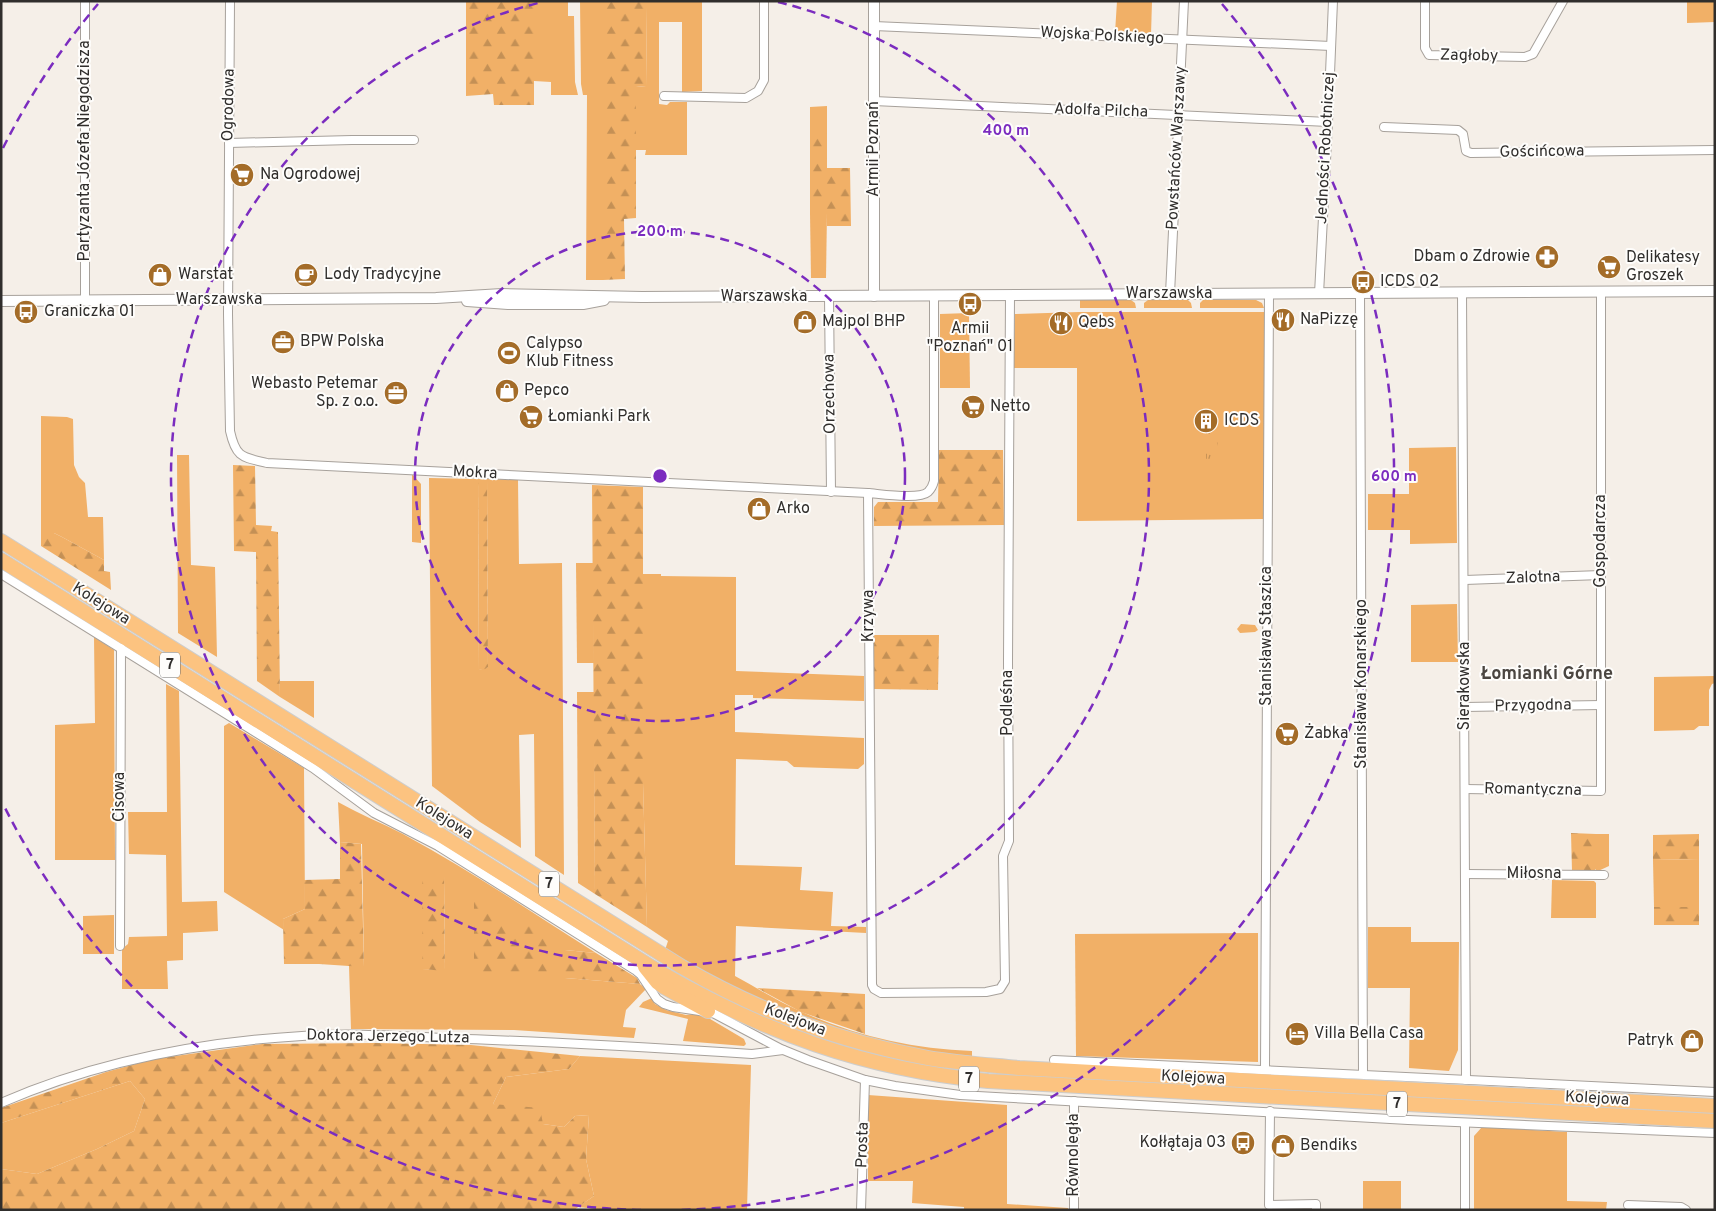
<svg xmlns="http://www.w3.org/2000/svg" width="1716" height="1211" font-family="Overpass,sans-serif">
  <defs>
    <pattern id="forest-firs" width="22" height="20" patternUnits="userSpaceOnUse" patternTransform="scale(1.25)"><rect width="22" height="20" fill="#f1b067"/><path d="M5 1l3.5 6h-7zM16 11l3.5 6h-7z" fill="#c49055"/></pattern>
    <pattern id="park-tufts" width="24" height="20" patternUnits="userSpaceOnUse" patternTransform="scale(1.25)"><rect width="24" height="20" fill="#f1b067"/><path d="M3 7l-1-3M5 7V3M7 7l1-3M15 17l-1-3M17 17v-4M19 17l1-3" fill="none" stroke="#c49055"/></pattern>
  </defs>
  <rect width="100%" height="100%" fill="#f5efe8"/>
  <g fill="#f1b067" fill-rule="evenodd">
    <polygon points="534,1 568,1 568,16 574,16 575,82 578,95 551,95 551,82 534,81"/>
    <polygon points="580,1 603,1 603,280 586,280 587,95 583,95 581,84"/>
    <polygon points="659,1 702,1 702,91 682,92 682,22 659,22 659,104 667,105 670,102 687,102 687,155 645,155 646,150 636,150 636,87 646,86 647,6 659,6"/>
    <polygon points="1117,1 1152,1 1151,35 1115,33"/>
    <polygon points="1687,1 1715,1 1715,22 1687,23"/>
    <polygon points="827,106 827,123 810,123 810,107"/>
    <polygon points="827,212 826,278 811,278 810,213"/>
    <polygon points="1187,299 1191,303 1192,308 1144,308 1144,303 1148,300"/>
    <polygon points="1080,300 1131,300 1135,303 1136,308 1080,308"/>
    <polygon points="1203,300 1256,300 1262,303 1264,308 1200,308 1200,303"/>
    <polygon points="1079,312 1265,312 1264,519 1077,521 1077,368 1013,368 1015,314"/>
    <polygon points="969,313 970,388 940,388 940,314"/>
    <polygon points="41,416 67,417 73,419 74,465 79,477 85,483 88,517 103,517 104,560 62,537 54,533 41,533"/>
    <polygon points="1456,447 1457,543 1410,544 1410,530 1368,530 1368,494 1409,494 1409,448"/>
    <polygon points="177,455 189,455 191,565 215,567 217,657 178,633"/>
    <polygon points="412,474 421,484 421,543 412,542"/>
    <polygon points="429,478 478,479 479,670 488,667 487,479 518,480 519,564 562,563 564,875 535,856 534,734 519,735 521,848 480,822 432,786"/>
    <polygon points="576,563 593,563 594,663 577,663"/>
    <path d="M643,574H661V576L736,577V671L864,676V701L753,698V695H735V732L864,738V764L858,769L794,767L787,761L736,759L735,865L802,867L800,890L833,892L831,926L866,927V933L736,926L735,976C757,988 779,1002 802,1012C856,1036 913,1049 972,1051V1056C936,1056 901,1047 867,1037C850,1032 832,1029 816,1023C763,1004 713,978 665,950L668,941L647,927L643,783Z"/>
    <polygon points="1457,604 1458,662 1411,662 1411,605"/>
    <polygon points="1241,624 1255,625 1258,630 1255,632 1240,633 1237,629"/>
    <polygon points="94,637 114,650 115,860 55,860 55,725 95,723"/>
    <polygon points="1715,676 1715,683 1712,684 1709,690 1709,726 1699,726 1694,730 1654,731 1654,677"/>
    <polygon points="280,681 314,681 314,718 280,697"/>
    <polygon points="166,684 179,691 182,902 217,901 218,931 183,933 183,960 167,961 168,989 122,989 122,949 128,944 129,937 167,936 166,855 129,854 128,812 167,812"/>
    <polygon points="577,692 594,692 595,894 578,883"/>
    <polygon points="229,723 304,768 305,909 283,919 284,930 224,892 224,726"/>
    <path d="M338,802C359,814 382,823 403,834C470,870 533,913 596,953L565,950V978L640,984L646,989L626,1010L623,1027L636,1028L634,1038L514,1030L351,1029L349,966H364L362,844L340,842ZM444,876L445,970L422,969Z"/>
    <polygon points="1596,834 1609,834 1609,866 1596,872"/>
    <polygon points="1699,859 1699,907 1654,907 1653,860"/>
    <polygon points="1552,880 1594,881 1596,883 1596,918 1551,918"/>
    <polygon points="114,915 114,954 83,954 83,916"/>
    <polygon points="1368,927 1411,927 1411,942 1459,942 1458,1050 1449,1071 1409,1068 1410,988 1368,988"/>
    <polygon points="1258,933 1258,1062 1076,1056 1075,934"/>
    <polygon points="652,998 655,1004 666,1010 686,1015 700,1013 744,1039 746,1044 744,1046 683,1041 688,1019 639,1007 643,1002"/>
    <polygon points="580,1056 751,1065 747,1210 606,1210 578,1207 594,1196 586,1159 589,1115 575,1116 564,1127 543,1124 493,1104 506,1077 569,1069"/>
    <polygon points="130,1081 145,1099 134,1131 97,1149 37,1174 1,1169 1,1123"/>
    <polygon points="868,1095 1007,1105 1007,1204 1068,1208 1068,1210 964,1210 964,1207 912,1203 913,1181 868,1181"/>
    <polygon points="1482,1127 1567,1132 1567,1201 1607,1202 1606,1210 1474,1210 1474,1136"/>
    <rect x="1363" y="1181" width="38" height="29"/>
  </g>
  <g fill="url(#forest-firs)">
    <polygon points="466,1 534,1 534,105 494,105 493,94 466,96"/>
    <polygon points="603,1 659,1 659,6 647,7 646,86 636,87 636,218 624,219 625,279 603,280"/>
    <polygon points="810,123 827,123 827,168 850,168 851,226 827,226 827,213 810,213"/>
    <polygon points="939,450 1003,450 1004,525 874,526 874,507 878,502 938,502"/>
    <polygon points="233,465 255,466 256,525 272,526 271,531 278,532 280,697 257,681 256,552 234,551"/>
    <polygon points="478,479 487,479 488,667 485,669 479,670"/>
    <polygon points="592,485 643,487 643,783 647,927 595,894"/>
    <polygon points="41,533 54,533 62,537 104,560 104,571 110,572 111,590 41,546"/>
    <polygon points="874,635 939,635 938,690 874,689"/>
    <polygon points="1571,833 1596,834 1596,869 1594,871 1572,871"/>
    <polygon points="1699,834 1699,859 1653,860 1653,835"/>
    <polygon points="340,842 361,844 364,967 319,964 284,964 283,919 305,909 304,880 340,879"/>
    <polygon points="422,875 444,876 445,971 422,969"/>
    <polygon points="474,902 488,904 496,914 496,922 551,929 550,977 474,972"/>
    <rect x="1654" y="907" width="45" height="18"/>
    <polygon points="565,950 596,953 637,978 640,984 565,978"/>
    <polygon points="757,988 865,994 865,1034 801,1012"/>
    <polygon points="375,1043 471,1045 580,1056 569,1069 506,1077 493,1104 540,1108 543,1124 564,1127 575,1116 589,1115 586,1159 594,1196 574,1210 1,1210 1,1169 37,1174 97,1149 134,1131 145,1099 130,1081 1,1123 1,1108 106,1072 154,1059 262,1044"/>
  </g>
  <polygon fill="url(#park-tufts)" points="1206,428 1218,428 1217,459 1206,459"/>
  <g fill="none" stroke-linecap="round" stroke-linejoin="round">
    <g stroke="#a7a19b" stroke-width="10">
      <g id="minor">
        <polyline points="85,1 85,300"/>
        <path d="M230,1L228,314L230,431C236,458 242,457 267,463L868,493"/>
        <polyline points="1425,1 1425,48 1429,55 1525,57 1533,54 1563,1"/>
        <polyline points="874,26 1331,46"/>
        <polyline points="664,96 746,98 758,91 764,80 764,1"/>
        <polyline points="874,101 1328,122"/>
        <polyline points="1384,127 1458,130 1463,134 1466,151 1471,153 1715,150"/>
        <polyline points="229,143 352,140 414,140"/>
        <polyline points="1462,292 1466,1080"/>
        <polyline points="1360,293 1363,1074"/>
        <polyline points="1170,294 1184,1"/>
        <polyline points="1319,294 1328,122 1333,1"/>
        <polyline points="829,296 831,492"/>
        <path d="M934,296V481C933,485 931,489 928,492C919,500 881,494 868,493L872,985L874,989L881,993L986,992L1000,989L1005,981L1003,856L1009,841L1008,662L1010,295"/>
        <polyline points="1,574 313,768 374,813 438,846 635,970 641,975 657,999 664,1004 673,1007 713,1013 781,1049 808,1060 865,1080 895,1086 960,1095 1408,1120 1715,1133"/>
        <polyline points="1465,580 1601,575"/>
        <polyline points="1465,707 1601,705"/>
        <polyline points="1465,789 1601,791 1601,292"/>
        <polyline points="1465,874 1604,875"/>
        <polyline points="120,946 121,648"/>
        <path d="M1054,1060C1274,1069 1494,1081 1715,1092"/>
        <polyline points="1265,1068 1269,294"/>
        <polyline points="1074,1101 1074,1210"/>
        <path d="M1,1103C95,1062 200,1042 302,1036C356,1032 411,1037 466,1039C561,1042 657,1048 752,1054L783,1050"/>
        <polyline points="1270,1111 1269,1205 1316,1204 1316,1210"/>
        <polyline points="1465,1123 1465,1210"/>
        <polyline points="1628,1205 1681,1207 1686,1210"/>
        <polyline points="861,1210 865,1080"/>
      </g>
    </g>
    <g stroke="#a7a19b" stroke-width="12">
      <g id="tertiary">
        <polyline points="874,1 874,296"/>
        <polyline points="1,301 436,298 502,294 642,297 1715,291"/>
        <polyline points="467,301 508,304 583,304 604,300"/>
      </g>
    </g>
    <g stroke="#cdcdcc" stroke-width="16">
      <g id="trunk">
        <path d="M1,541L682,967C758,1011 841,1042 928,1058C958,1063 989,1065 1019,1068L1715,1106"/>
        <path d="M1,560L656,970C765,1033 863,1069 988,1081L1715,1121"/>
        <polyline points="645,967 657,982 664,987 708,1011"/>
      </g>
    </g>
    <use href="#minor" stroke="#fff" stroke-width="8"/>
    <use href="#tertiary" stroke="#fff" stroke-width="10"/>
    <use href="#trunk" stroke="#fcc380" stroke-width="14"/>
  </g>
  <g fill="none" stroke="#7b2cbf" stroke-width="2.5" stroke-dasharray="9 6">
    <circle cx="660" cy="476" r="245"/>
    <path d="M778 2A489 489 0 1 1 542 2"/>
    <path d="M641 1210A734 734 0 0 1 3 804M3 148A734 734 0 0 1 98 4M1222 4A734 734 0 0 1 679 1210"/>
  </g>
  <defs>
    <g id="supermarket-disc" transform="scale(1.25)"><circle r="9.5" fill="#a46c28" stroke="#fefdfb"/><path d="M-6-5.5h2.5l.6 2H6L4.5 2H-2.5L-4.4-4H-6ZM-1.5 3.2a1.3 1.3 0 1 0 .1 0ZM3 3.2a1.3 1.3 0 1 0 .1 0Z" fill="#fff"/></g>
    <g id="pharmacy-disc" transform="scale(1.25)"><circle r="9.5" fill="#a46c28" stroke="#fefdfb"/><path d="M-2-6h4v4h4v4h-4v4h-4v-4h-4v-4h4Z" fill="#fff"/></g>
    <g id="shop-disc" transform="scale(1.25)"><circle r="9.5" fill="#a46c28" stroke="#fefdfb"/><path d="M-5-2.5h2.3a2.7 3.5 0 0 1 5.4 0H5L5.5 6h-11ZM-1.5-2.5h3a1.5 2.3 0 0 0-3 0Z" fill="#fff"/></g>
    <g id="cafe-disc" transform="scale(1.25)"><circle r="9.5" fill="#a46c28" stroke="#fefdfb"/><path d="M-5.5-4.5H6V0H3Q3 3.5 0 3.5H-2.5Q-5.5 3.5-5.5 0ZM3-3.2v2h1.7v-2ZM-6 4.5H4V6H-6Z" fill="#fff"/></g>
    <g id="bus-disc" transform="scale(1.25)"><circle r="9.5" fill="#a46c28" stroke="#fefdfb"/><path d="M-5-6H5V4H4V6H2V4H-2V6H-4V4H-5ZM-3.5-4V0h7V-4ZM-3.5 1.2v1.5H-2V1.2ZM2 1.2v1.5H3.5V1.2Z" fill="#fff"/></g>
    <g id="restaurant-disc" transform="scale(1.25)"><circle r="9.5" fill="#a46c28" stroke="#fefdfb"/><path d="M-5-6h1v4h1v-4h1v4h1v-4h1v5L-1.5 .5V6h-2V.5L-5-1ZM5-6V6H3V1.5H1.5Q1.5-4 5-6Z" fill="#fff"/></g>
    <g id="office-disc" transform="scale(1.25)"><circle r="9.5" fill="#a46c28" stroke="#fefdfb"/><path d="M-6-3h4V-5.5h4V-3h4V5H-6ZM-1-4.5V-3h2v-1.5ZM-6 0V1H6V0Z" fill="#fff"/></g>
    <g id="stadium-disc" transform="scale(1.25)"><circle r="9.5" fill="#a46c28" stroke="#fefdfb"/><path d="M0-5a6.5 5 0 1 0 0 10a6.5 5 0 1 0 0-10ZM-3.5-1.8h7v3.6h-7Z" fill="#fff"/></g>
    <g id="building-disc" transform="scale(1.25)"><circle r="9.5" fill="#a46c28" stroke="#fefdfb"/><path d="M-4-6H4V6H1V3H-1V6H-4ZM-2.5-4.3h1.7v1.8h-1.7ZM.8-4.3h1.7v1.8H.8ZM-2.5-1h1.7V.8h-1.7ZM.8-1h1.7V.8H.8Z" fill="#fff"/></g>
    <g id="hotel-disc" transform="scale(1.25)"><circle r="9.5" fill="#a46c28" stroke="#fefdfb"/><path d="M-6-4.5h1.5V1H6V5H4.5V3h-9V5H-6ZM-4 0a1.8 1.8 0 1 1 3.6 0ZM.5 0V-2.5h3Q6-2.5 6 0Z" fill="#fff"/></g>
  </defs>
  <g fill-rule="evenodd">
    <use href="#supermarket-disc" x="242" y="175"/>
    <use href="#pharmacy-disc" x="1547" y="257"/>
    <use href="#supermarket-disc" x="1609" y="267"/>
    <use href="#shop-disc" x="160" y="275"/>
    <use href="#cafe-disc" x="306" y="275"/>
    <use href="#bus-disc" x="1363" y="282"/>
    <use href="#bus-disc" x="970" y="304"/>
    <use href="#bus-disc" x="26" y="312"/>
    <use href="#restaurant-disc" x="1283" y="320"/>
    <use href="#shop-disc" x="805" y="322"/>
    <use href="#restaurant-disc" x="1061" y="323"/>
    <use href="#office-disc" x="283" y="342"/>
    <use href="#stadium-disc" x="509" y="353"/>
    <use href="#shop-disc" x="507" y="391"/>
    <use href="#office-disc" x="396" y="393"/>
    <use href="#supermarket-disc" x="973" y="407"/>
    <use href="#supermarket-disc" x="531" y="417"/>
    <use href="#building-disc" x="1206" y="421"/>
    <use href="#shop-disc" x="759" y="509"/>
    <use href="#supermarket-disc" x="1287" y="734"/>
    <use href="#hotel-disc" x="1297" y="1034"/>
    <use href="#shop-disc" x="1692" y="1041"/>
    <use href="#bus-disc" x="1243" y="1143"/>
    <use href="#shop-disc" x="1283" y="1146"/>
  </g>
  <g text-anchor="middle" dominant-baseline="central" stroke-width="4" stroke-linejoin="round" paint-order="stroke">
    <g fill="#fefdfb" stroke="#6e6c6a" stroke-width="1">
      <rect x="160" y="652.5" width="20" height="25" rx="4"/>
      <rect x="539" y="871.5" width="20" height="25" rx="4"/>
      <rect x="959" y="1066.5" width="20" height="25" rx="4"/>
      <rect x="1387" y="1091.5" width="20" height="25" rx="4"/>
    </g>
    <g font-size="15" font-weight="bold" fill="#302e2c">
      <text x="170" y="665">7</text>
      <text x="549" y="884">7</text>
      <text x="969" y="1079">7</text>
      <text x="1397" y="1104">7</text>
    </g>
    <g font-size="16" fill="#302e2c" stroke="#fefdfb">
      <text transform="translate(1102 36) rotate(3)">Wojska Polskiego</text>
      <text transform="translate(1469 56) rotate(1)">Zagłoby</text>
      <text transform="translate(229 105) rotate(-89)">Ogrodowa</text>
      <text transform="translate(1101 111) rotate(2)">Adolfa Pilcha</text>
      <text transform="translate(1177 148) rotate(-87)">Powstańców Warszawy</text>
      <text transform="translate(1326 148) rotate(-87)">Jedności Robotniczej</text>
      <text transform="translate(874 149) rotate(-90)">Armii Poznań</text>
      <text transform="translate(85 151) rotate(-90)">Partyzanta Józefa Niegodzisza</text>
      <text transform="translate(1542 152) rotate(-1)">Gościńcowa</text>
      <text x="1169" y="294">Warszawska</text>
      <text x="764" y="297">Warszawska</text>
      <text x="219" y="300">Warszawska</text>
      <text transform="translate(830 394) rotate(-91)">Orzechowa</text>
      <text transform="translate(475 473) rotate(3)">Mokra</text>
      <text transform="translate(1601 541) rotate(-90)">Gospodarcza</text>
      <text transform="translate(1533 578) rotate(-2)">Zalotna</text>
      <text transform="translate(101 604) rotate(32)">Kolejowa</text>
      <text transform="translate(869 616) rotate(-90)">Krzywa</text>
      <text transform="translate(1267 636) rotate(-90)">Stanisława Staszica</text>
      <text transform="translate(1362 684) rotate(-90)">Stanisława Konarskiego</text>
      <text transform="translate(1465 686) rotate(-90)">Sierakowska</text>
      <text transform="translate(1008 703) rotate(-90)">Podleśna</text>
      <text transform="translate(1533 706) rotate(-1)">Przygodna</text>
      <text transform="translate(1533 790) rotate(1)">Romantyczna</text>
      <text transform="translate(120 797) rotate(-90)">Cisowa</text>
      <text transform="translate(444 819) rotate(32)">Kolejowa</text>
      <text x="1534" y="874">Miłosna</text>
      <text transform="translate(795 1020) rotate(21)">Kolejowa</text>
      <text transform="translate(388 1037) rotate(1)">Doktora Jerzego Lutza</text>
      <text transform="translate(1193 1078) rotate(3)">Kolejowa</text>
      <text transform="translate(1597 1099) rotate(3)">Kolejowa</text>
      <text transform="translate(863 1145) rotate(-88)">Prosta</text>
      <text transform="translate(1074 1155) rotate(-90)">Równoległa</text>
    </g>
    <g font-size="16" fill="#302e2c" stroke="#fefdfb" text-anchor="start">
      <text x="260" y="175">Na Ogrodowej</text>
      <text x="1530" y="257" text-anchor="end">Dbam o Zdrowie</text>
      <text x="1626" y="258">Delikatesy<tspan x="1626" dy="18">Groszek</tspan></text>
      <text x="178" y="275">Warstat</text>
      <text x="324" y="275">Lody Tradycyjne</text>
      <text x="1380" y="282">ICDS 02</text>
      <text x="44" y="312">Graniczka 01</text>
      <text x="1300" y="320">NaPizzę</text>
      <text x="822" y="322">Majpol BHP</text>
      <text x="1078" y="323">Qebs</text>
      <text x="970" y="329" text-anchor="middle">Armii<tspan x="970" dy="18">"Poznań" 01</tspan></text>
      <text x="300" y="342">BPW Polska</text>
      <text x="526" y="344">Calypso<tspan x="526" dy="18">Klub Fitness</tspan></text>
      <text x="378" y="384" text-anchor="end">Webasto Petemar<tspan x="378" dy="18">Sp. z o.o.</tspan></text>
      <text x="524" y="391">Pepco</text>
      <text x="990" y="407">Netto</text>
      <text x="548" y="417">Łomianki Park</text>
      <text x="1224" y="421">ICDS</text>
      <text x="776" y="509">Arko</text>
      <text x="1304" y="734">Żabka</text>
      <text x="1314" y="1034">Villa Bella Casa</text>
      <text x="1674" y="1041" text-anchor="end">Patryk</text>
      <text x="1226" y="1143" text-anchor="end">Kołłątaja 03</text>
      <text x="1300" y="1146">Bendiks</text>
    </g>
    <g font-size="18" font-weight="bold" fill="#4b4641" stroke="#fefdfb">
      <text x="1547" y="674">Łomianki Górne</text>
    </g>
  </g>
  <circle cx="660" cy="476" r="8" fill="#7b2cbf" stroke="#fefdfb" stroke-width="2.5"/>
  <g font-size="15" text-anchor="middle" font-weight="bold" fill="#7b2cbf" stroke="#fefdfb" stroke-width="4" stroke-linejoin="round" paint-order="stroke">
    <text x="1006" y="135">400 m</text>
    <text x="660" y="236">200 m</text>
    <text x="1394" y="481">600 m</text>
  </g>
  <rect width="1716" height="1211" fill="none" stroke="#302e2c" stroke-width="5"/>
</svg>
